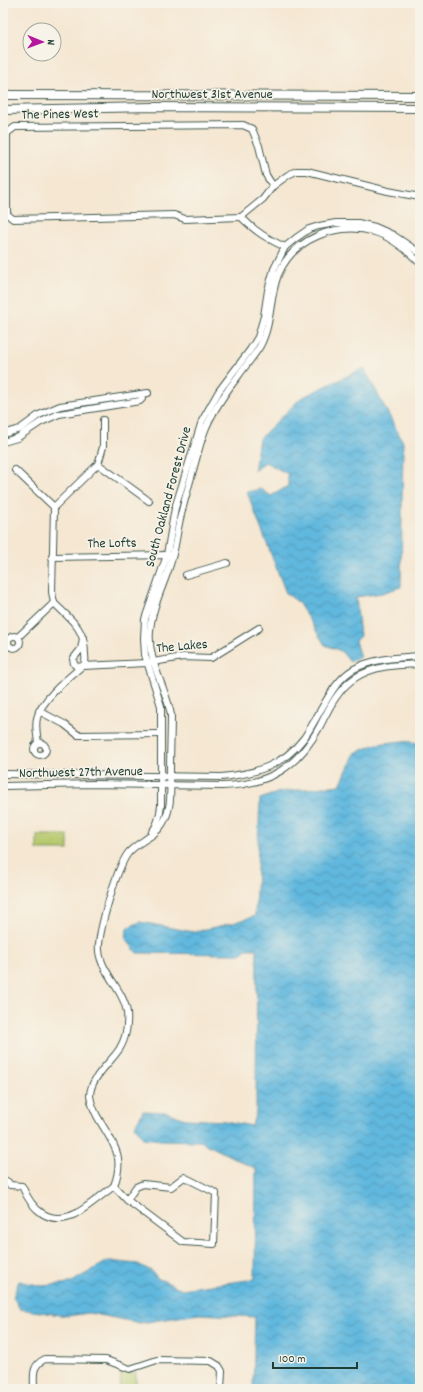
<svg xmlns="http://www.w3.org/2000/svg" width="423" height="1392" font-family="Dekko,sans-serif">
  <defs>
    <pattern id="water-waves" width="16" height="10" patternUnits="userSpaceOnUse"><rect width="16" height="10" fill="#61b8de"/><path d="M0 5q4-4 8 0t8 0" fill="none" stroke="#4f97b5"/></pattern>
  </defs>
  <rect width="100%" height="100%" fill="#f7f3e8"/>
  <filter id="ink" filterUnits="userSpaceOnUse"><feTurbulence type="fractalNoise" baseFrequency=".025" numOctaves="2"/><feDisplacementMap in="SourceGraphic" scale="8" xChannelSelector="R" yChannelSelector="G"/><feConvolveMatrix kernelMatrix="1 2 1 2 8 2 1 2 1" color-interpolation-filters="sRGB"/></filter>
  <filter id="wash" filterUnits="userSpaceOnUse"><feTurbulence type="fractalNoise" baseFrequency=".012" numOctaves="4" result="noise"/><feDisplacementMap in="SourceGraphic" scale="16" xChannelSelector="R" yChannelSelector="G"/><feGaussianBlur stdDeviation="0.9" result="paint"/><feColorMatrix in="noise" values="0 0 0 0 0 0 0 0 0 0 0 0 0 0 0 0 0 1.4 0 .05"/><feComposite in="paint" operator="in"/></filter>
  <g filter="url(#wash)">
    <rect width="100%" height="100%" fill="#f5e7d2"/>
    <g fill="#b6c96d" stroke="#6a8350">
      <rect x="37" y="835" width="31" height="15"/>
      <polygon points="121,1372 136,1372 136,1389 120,1389"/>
    </g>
    <g fill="url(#water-waves)" stroke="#407a89">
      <polygon points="364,368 403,442 401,587 382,593 356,597 360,636 355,641 360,657 350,662 341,651 325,645 298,602 286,593 247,492 261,489 271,496 288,486 288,474 265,462 254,471 259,439 301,398"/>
      <polygon points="402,741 420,743 420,1389 253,1389 255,1317 199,1314 140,1323 89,1313 67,1316 20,1309 13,1297 19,1281 42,1286 70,1283 108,1261 138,1264 153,1272 157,1278 182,1289 255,1279 256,1169 200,1141 161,1140 143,1138 135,1126 143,1111 167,1112 185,1119 225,1121 252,1126 256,1111 257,949 246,949 241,954 137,953 126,939 127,928 140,922 193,932 233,923 255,916 260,799 280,792 340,785 355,753 377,744"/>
    </g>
  </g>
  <g filter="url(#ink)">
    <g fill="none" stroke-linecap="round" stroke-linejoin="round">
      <g stroke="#3f564c" stroke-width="8">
        <g id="minor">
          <polyline points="241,217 185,219 174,215 13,219 7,214 7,133 15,127 243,125 252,129 259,146 266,175 273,186"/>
          <path d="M285,247C266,238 256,232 241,217L263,199L273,186L288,175L296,171H307L388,191L420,197"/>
          <polyline points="3,434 20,429 39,415 60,406 148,393"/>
          <polyline points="3,442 17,438 41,422 59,414 140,401 142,399 141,394"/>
          <polyline points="98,464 149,501"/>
          <polyline points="15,470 54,507 52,592 54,603"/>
          <polyline points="54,507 98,464 103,447 103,420"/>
          <polyline points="52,557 169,555"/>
          <polyline points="186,575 227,563"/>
          <path d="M54,603C71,620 85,628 85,654C85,659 87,661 83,666L77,667L74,664L73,659L81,649L83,638"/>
          <circle cx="14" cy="642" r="6"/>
          <polyline points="18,637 54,603"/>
          <polyline points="83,666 147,663 183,657 211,658 259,628"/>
          <polyline points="39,711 64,724 78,735 161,734"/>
          <circle cx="40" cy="749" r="6"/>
          <path d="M38,743C37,734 35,726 37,718C41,700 68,678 81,667"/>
          <path d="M3,774L221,777C255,774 283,766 304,738C311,728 317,716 323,706C331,692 340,677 354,669C374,658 398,658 420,656"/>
          <path d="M3,786L93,784L222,786C269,785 298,767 320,726C329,708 338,689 355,678C375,665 398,665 420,664"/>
          <path d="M152,832C158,825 160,815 161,806V706L145,655L144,638L145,619L167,555L175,508L202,421L219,391L250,350L258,337L264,316L268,290L274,269L285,247L296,238L309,229L319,226L336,223H358L375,227L393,235L420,253"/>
          <path d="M3,1183L8,1182L10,1185L22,1186C32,1210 49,1226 75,1214C87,1208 103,1194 114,1186"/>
          <path d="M114,1186C126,1154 112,1143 97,1116C94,1110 91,1103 90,1096C90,1077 111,1063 120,1048C126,1038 128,1024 127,1013C124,988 96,969 99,944C101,924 117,866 129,852C139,841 156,836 163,823C173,807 170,787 170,769C170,751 171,733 171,715C166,687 147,661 150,631C152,604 167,580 173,554C176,543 177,531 180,519C184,501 190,482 195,463C199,449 202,434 209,421C217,405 228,389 239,375C246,365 254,356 260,346C272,324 269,298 278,275C293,238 338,221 375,232C391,237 408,251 420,263"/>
          <polyline points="114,1186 127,1200 183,1242 214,1244 216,1193 184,1177 171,1187 143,1184 136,1187 127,1200"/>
          <path d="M34,1389C34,1375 31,1366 45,1359L106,1360L130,1369L157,1360L211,1361L219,1366L222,1371L221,1389"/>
        </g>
      </g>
      <g stroke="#3f564c" stroke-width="10">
        <g id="major">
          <polyline points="3,95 420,96"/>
          <polyline points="3,110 153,107 420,108"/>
        </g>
      </g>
      <use href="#minor" stroke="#fff" stroke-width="6"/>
      <use href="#major" stroke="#fff" stroke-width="8"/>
    </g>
  </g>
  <g text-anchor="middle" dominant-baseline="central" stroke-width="3.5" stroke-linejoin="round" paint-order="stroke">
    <g font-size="14" fill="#1f3d34" stroke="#f7f3e8">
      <text x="212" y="95">Northwest 31st Avenue</text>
      <text transform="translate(60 115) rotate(-1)">The Pines West</text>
      <text transform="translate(169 497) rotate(-75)">South Oakland Forest Drive</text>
      <text transform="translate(112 544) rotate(-1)">The Lofts</text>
      <text transform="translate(182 647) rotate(-5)">The Lakes</text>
      <text transform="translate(81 773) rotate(-1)">Northwest 27th Avenue</text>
    </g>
  </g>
  <rect width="423" height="1392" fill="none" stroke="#f7f3e8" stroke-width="16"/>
  <g transform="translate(42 42) rotate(91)"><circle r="19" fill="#f7f3e8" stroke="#a1aaa0"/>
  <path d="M0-3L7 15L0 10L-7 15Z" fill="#b5179e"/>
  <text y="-6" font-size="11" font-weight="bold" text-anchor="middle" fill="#1f3d34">N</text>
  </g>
  <path d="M273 1362v6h84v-6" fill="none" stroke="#1f3d34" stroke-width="2"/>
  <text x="279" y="1362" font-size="12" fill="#1f3d34" stroke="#f7f3e8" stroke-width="3" paint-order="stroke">100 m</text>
</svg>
